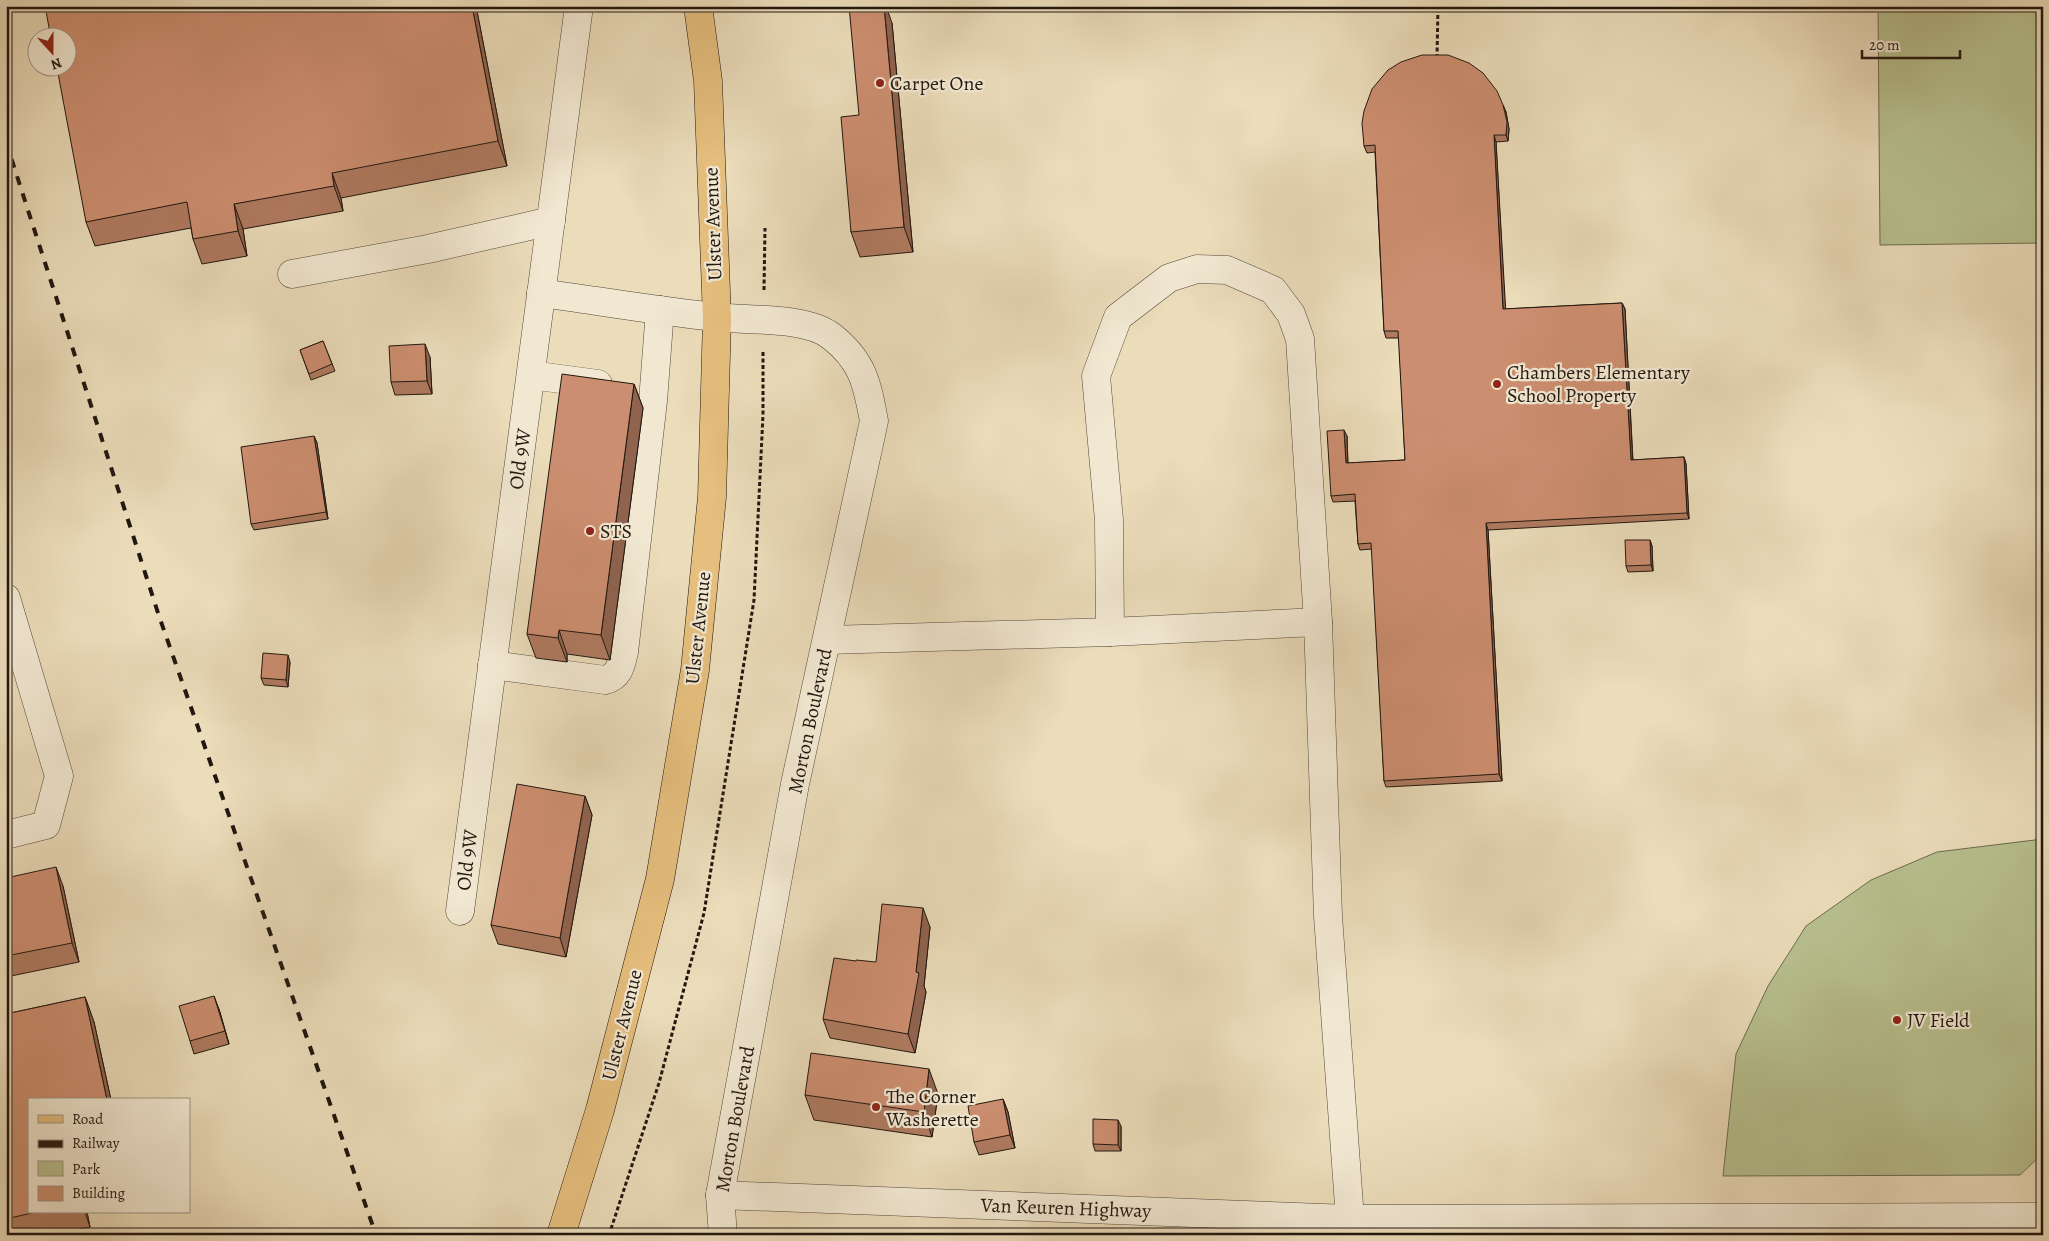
<svg xmlns="http://www.w3.org/2000/svg" width="2049" height="1241" font-family="Alegreya,serif">
  <rect width="100%" height="100%" fill="#ebdcba"/>
  <filter id="stains"><feTurbulence type="fractalNoise" baseFrequency=".004" numOctaves="4"/><feColorMatrix values="0 0 0 0 .2 0 0 0 0 .09 0 0 0 0 .02 0 0 0 .5 -.17"/></filter>
  <radialGradient id="worn" r=".72"><stop offset=".6" stop-color="#630" stop-opacity="0"/><stop offset="1" stop-color="#630" stop-opacity=".3"/></radialGradient>
  <g fill="#b8c08f" stroke="#6c6c50">
    <polygon points="1878,6 2043,6 2043,243 1880,245"/>
    <polygon points="2043,839 2043,1153 2020,1175 1723,1176 1736,1054 1768,986 1806,926 1871,880 1937,852"/>
  </g>
  <g fill="none" stroke-linecap="round" stroke-linejoin="round">
    <g stroke="#54483a" stroke-width="29">
      <g id="minor">
        <polyline points="292,274 428,249 551,221"/>
        <path d="M541,293C599,301 657,311 715,317C746,321 805,316 831,336C863,361 867,383 874,421L795,784L720,1195L723,1235"/>
        <polyline points="531,375 598,384"/>
        <polyline points="6,598 59,776 46,825 6,835"/>
        <polyline points="1110,632 1318,622"/>
        <polyline points="827,640 1110,632 1109,520 1096,376 1118,317 1169,278 1197,269 1227,270 1273,290 1291,314 1300,339 1318,622 1328,916 1350,1219"/>
        <path d="M492,665L605,680C619,677 621,665 624,652L653,401L660,310"/>
        <polyline points="460,911 579,6"/>
        <polyline points="720,1195 1350,1219 2043,1217"/>
      </g>
    </g>
    <g stroke="#211710" stroke-width="29">
      <polyline id="major" points="561,1235 600,1110 660,879 695,670 712,497 717,318 708,81 698,6"/>
    </g>
    <g stroke="#211710" stroke-width="3" stroke-dasharray="4 2.5" stroke-linecap="butt">
      <polyline points="1437,58 1438,6"/>
      <polyline points="764,290 765,228"/>
      <polyline points="609,1235 659,1083 704,913 754,600 763,415 763,351"/>
    </g>
    <use href="#minor" stroke="#f2e8d2" stroke-width="28"/>
    <use href="#major" stroke="#e6be7d" stroke-width="28"/>
    <polyline stroke="#211710" stroke-width="4" stroke-dasharray="9 9" stroke-linecap="butt" points="6,142 159,616 376,1235"/>
  </g>
  <g fill="#af7a60" stroke="#211710">
    <polygon points="476,6 507,166 341,198 343,211 243,229 247,256 202,264 193,239 191,228 95,246 86,222"/>
    <polygon points="892,23 913,252 860,257 851,232 859,115"/>
    <polygon points="1503,105 1506,112 1509,129 1508,141 1496,142 1505,309 1622,303 1625,309 1633,460 1684,457 1686,464 1689,519 1488,530 1502,781 1386,787 1384,781 1372,549 1360,550 1358,544 1355,501 1333,502 1331,496 1347,436 1348,463 1405,460 1399,338 1386,338 1384,331 1375,152 1367,153 1364,146"/>
    <polygon points="323,341 335,371 311,380 300,350"/>
    <polygon points="430,357 432,394 395,395 391,382"/>
    <polygon points="634,384 643,408 610,660 567,654 567,662 536,658 527,634"/>
    <polygon points="314,436 317,443 328,519 254,530 251,524"/>
    <polygon points="1650,540 1652,546 1653,571 1628,572 1626,566"/>
    <polygon points="290,662 288,687 264,685 261,678"/>
    <polygon points="585,796 592,815 566,957 498,944 491,925"/>
    <polygon points="6,878 63,886 79,962 6,977"/>
    <polygon points="930,927 924,986 926,992 915,1053 830,1038 823,1019 876,962"/>
    <polygon points="85,997 94,1022 111,1100 29,1100 29,1212 87,1212 90,1227 54,1235 6,1235 6,1014"/>
    <polygon points="219,1009 229,1044 194,1054 190,1041"/>
    <polygon points="938,1094 932,1137 814,1120 805,1095"/>
    <polygon points="1003,1099 1008,1112 1015,1148 979,1155 974,1142"/>
    <polygon points="1121,1126 1121,1151 1095,1151 1093,1144"/>
  </g>
  <g fill="#8f634e" stroke="#211710">
    <polygon points="472,6 476,6 507,166 498,141"/>
    <polygon points="884,6 886,6 892,23 913,252 904,227"/>
    <polygon points="1503,105 1506,112 1509,129 1508,141 1506,135"/>
    <polygon points="1494,135 1496,142 1506,315 1503,309"/>
    <polygon points="332,173 341,198 343,211 334,186"/>
    <polygon points="234,204 243,229 247,256 238,231"/>
    <polygon points="1622,303 1625,309 1633,467 1631,460"/>
    <polygon points="425,344 430,357 432,394 427,381"/>
    <polygon points="634,384 643,408 610,660 601,635"/>
    <polygon points="1344,430 1347,436 1348,470 1346,463"/>
    <polygon points="314,436 317,443 328,519 326,512"/>
    <polygon points="1684,457 1686,464 1689,519 1687,513"/>
    <polygon points="1486,523 1488,530 1502,781 1499,774"/>
    <polygon points="1650,540 1652,546 1653,571 1651,565"/>
    <polygon points="559,630 567,654 567,662 558,638"/>
    <polygon points="288,655 290,662 288,687 286,680"/>
    <polygon points="585,796 592,815 566,957 560,938"/>
    <polygon points="56,867 63,886 79,962 72,943"/>
    <polygon points="923,908 930,927 924,986 926,992 915,1053 908,1034 916,972"/>
    <polygon points="214,996 219,1009 229,1044 225,1031"/>
    <polygon points="85,997 94,1022 111,1100 107,1100"/>
    <polygon points="929,1069 938,1094 932,1137 924,1112"/>
    <polygon points="1003,1099 1008,1112 1015,1148 1010,1135"/>
    <polygon points="1118,1120 1121,1126 1121,1151 1118,1145"/>
    <polygon points="85,1212 87,1212 90,1227"/>
  </g>
  <g fill="#cc8e70" stroke="#211710">
    <polygon points="45,6 472,6 498,141 332,173 334,186 234,204 238,231 193,239 187,202 86,222 57,68 68,68 68,38 51,38"/>
    <polygon points="849,6 884,6 904,227 851,232 841,117 859,115"/>
    <polygon points="1422,55 1448,55 1469,63 1483,73 1497,91 1503,105 1507,122 1506,135 1494,135 1503,309 1622,303 1631,460 1684,457 1687,513 1486,523 1499,774 1384,781 1371,543 1358,544 1355,494 1331,496 1327,431 1344,430 1346,463 1405,460 1398,331 1384,331 1375,145 1364,146 1362,123 1364,111 1372,89 1388,70 1401,62"/>
    <polygon points="323,341 332,364 309,374 300,350"/>
    <polygon points="425,344 427,381 391,382 389,346"/>
    <polygon points="562,374 634,384 601,635 559,630 558,638 527,634"/>
    <polygon points="314,436 326,512 251,524 241,447"/>
    <polygon points="1625,540 1650,540 1651,565 1626,566"/>
    <polygon points="263,653 288,655 286,680 261,678"/>
    <polygon points="517,784 585,796 560,938 491,925"/>
    <polygon points="56,867 72,943 6,956 6,878"/>
    <polygon points="882,904 923,908 916,972 919,973 908,1034 823,1019 834,958 856,961 856,960 876,962"/>
    <polygon points="214,996 225,1031 190,1041 179,1006"/>
    <polygon points="85,997 107,1100 29,1100 29,1212 36,1212 6,1219 6,1014"/>
    <polygon points="811,1053 929,1069 924,1112 805,1095"/>
    <polygon points="1003,1099 1010,1135 974,1142 968,1106"/>
    <polygon points="1093,1119 1118,1120 1118,1145 1093,1144"/>
  </g>
  <g fill="#8f2418" stroke="#f2e8d2" stroke-width="2">
    <circle cx="880" cy="83" r="5"/>
    <circle cx="1497" cy="384" r="5"/>
    <circle cx="590" cy="531" r="5"/>
    <circle cx="1897" cy="1020" r="5"/>
    <circle cx="876" cy="1107" r="5"/>
  </g>
  <g text-anchor="middle" dominant-baseline="central" stroke-width="4.5" stroke-linejoin="round" paint-order="stroke">
    <g font-size="20" fill="#211710" stroke="#f2e8d2" text-anchor="start">
      <text x="890" y="83">Carpet One</text>
      <text x="1507" y="372">Chambers Elementary<tspan x="1507" dy="23">School Property</tspan></text>
      <text x="600" y="531">STS</text>
      <text x="1907" y="1020">JV Field</text>
      <text x="886" y="1096">The Corner<tspan x="886" dy="23">Washerette</tspan></text>
    </g>
    <g font-size="20" fill="#211710" stroke="#f2e8d2">
      <text transform="translate(713 224) rotate(-92)">Ulster Avenue</text>
      <text transform="translate(520 459) rotate(-82)">Old 9W</text>
      <text transform="translate(698 628) rotate(-84)">Ulster Avenue</text>
      <text transform="translate(810 721) rotate(-78)">Morton Boulevard</text>
      <text transform="translate(467 860) rotate(-83)">Old 9W</text>
      <text transform="translate(622 1025) rotate(-76)">Ulster Avenue</text>
      <text transform="translate(735 1119) rotate(-80)">Morton Boulevard</text>
      <text transform="translate(1066 1208) rotate(2)">Van Keuren Highway</text>
    </g>
  </g>
  <rect width="2049" height="1241" fill="none" stroke="#ebdcba" stroke-width="25"/>
  <rect x="8" y="8" width="2034" height="1226" fill="none" stroke="#211710" stroke-width="2.5"/>
  <rect x="12" y="12" width="2024" height="1216" fill="none" stroke="#211710"/>
  <rect x="28" y="1098" width="162" height="115" fill="#f2e8d2" stroke="#9e9484"/>
  <rect x="38" y="1115" width="25" height="8" fill="#e6be7d" stroke="#9e9484"/>
  <text x="72" y="1124" font-size="15" fill="#211710">Road</text>
  <rect x="38" y="1140" width="25" height="8" fill="#211710" stroke="#9e9484"/>
  <text x="72" y="1148" font-size="15" fill="#211710">Railway</text>
  <rect x="38" y="1161" width="25" height="15" fill="#b8c08f" stroke="#9e9484"/>
  <text x="72" y="1174" font-size="15" fill="#211710">Park</text>
  <rect x="38" y="1186" width="25" height="15" fill="#cc8e70" stroke="#9e9484"/>
  <text x="72" y="1198" font-size="15" fill="#211710">Building</text>
  <g transform="translate(52 52) rotate(159)"><circle r="24" fill="#f2e8d2" stroke="#9e9484"/>
  <path d="M0-4L9 19L0 12L-9 19Z" fill="#8f2418"/>
  <text y="-8" font-size="14" font-weight="bold" text-anchor="middle" fill="#211710">N</text>
  </g>
  <path d="M1862 50v8h98v-8" fill="none" stroke="#211710" stroke-width="2.5"/>
  <text x="1869" y="50" font-size="15" fill="#211710" stroke="#f2e8d2" stroke-width="4" paint-order="stroke">20 m</text>
  <rect width="100%" height="100%" filter="url(#stains)"/>
  <rect width="100%" height="100%" fill="url(#worn)"/>
</svg>
